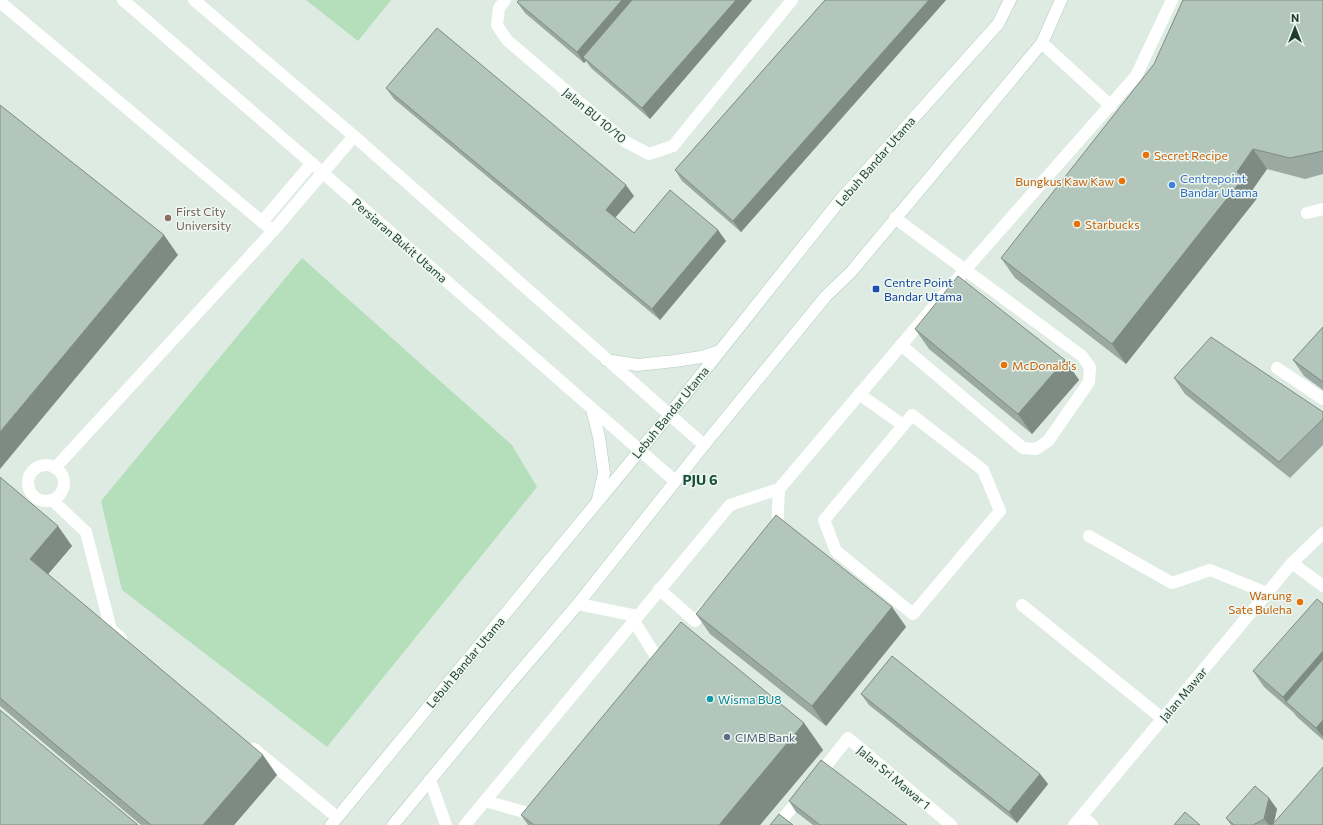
<svg xmlns="http://www.w3.org/2000/svg" width="1323" height="825" font-family="Commissioner,sans-serif">
  <rect width="100%" height="100%" fill="#deebe3"/>
  <g fill="#b4dfba">
    <polygon points="306,0 391,0 358,41"/>
    <polygon points="302,258 512,445 537,487 327,747 122,590 101,501"/>
  </g>
  <g fill="none" stroke-linecap="round" stroke-linejoin="round">
    <g stroke="#b0ccbe" stroke-width="13">
      <g id="secondary">
        <polyline points="606,360 637,365 675,361 701,357 720,351"/>
        <polyline points="592,409 599,437 604,473 598,499"/>
        <polyline points="331,825 669,415 841,199 998,24 1010,0"/>
        <polyline points="393,825 507,687 578,604 704,445 826,296 851,272 1042,43 1061,0"/>
      </g>
    </g>
    <g stroke="#fff" stroke-width="12">
      <polyline points="0,2 273,231"/>
      <polyline points="1042,43 1111,106"/>
      <polyline points="1307,213 1323,209"/>
      <polyline points="895,218 1082,356 1090,367 1089,382 1048,441 1036,449 1023,448 901,345"/>
      <polyline points="262,222 312,163"/>
      <polyline points="859,394 903,425"/>
      <polygon points="912,415 983,470 1000,511 913,614 836,551 824,520"/>
      <circle cx="46" cy="483" r="18"/>
      <polyline points="55,468 273,231 354,136"/>
      <polyline points="52,500 86,532 111,630 121,638"/>
      <polyline points="777,532 779,489"/>
      <polyline points="1089,536 1172,583 1210,570 1267,593"/>
      <polyline points="659,589 695,621 709,606"/>
      <polyline points="578,604 637,616"/>
      <polyline points="634,621 660,663 657,667"/>
      <polyline points="254,749 337,817"/>
      <polyline points="430,780 446,825"/>
      <polyline points="485,801 535,815 537,812"/>
      <polyline points="1082,816 1092,825"/>
      <polyline points="465,825 730,505 779,489 965,270 1136,76 1172,0"/>
    </g>
    <g stroke="#fff" stroke-width="12">
      <polyline points="505,0 499,8 497,25 507,40 626,142 649,154 673,146 792,0"/>
      <polyline points="1277,368 1323,399"/>
      <polyline points="1292,563 1323,586"/>
      <polyline points="1022,605 1163,719"/>
      <polyline points="818,776 848,738 951,825"/>
      <polyline points="778,825 802,795"/>
      <polyline points="1074,825 1292,563 1323,533"/>
    </g>
    <g stroke="#fff" stroke-width="12">
      <polyline points="123,0 323,173 675,481"/>
      <polyline points="194,0 354,136 704,445"/>
    </g>
    <use href="#secondary" stroke="#fff" stroke-width="12"/>
  </g>
  <g fill="#9aaaa2">
    <polygon points="752,0 650,119 591,68 586,61 584,63 525,13 517,2"/>
    <polygon points="825,0 946,0 741,232 682,181 675,170"/>
    <polygon points="1323,0 1323,174 1305,179 1267,169 1253,189 1258,197 1126,364 1015,278 1001,258"/>
    <polygon points="386,88 634,196 615,218 634,233 726,241 660,320 394,99"/>
    <polygon points="1323,327 1323,390 1304,376 1293,360"/>
    <polygon points="915,329 1065,360 1079,380 1032,434 929,349"/>
    <polygon points="1174,378 1323,412 1323,445 1290,478 1185,394"/>
    <polygon points="0,477 72,546 48,574 277,775 234,825 141,825 0,706"/>
    <polygon points="1323,604 1323,740 1297,717 1293,712 1264,687 1253,671"/>
    <polygon points="892,607 906,627 826,726 710,634 696,614"/>
    <polygon points="861,694 1040,774 1048,784 1017,823 869,705"/>
    <polygon points="804,723 823,750 760,825 528,825 521,815"/>
    <polygon points="1269,798 1277,809 1274,824 1323,825 1231,825 1226,818"/>
    <polygon points="789,801 907,825 813,825 796,812"/>
  </g>
  <g fill="#7d8b84">
    <polygon points="622,0 639,0 583,57 586,61 584,63 577,52"/>
    <polygon points="736,0 752,0 650,119 642,108"/>
    <polygon points="929,0 946,0 741,232 733,221"/>
    <polygon points="1253,149 1267,169 1253,189 1258,197 1126,364 1112,344"/>
    <polygon points="626,185 634,196 613,220 606,210"/>
    <polygon points="718,230 726,241 660,320 652,309"/>
    <polygon points="164,235 178,255 0,469 0,432"/>
    <polygon points="1065,360 1079,380 1032,434 1018,414"/>
    <polygon points="58,526 72,546 44,579 30,559"/>
    <polygon points="892,607 906,627 826,726 812,706"/>
    <polygon points="1323,651 1323,679 1286,702 1283,697"/>
    <polygon points="1323,720 1323,737 1316,728"/>
    <polygon points="804,723 823,750 760,825 719,825"/>
    <polygon points="263,755 277,775 234,825 203,825"/>
    <polygon points="1040,774 1048,784 1017,823 1009,812"/>
    <polygon points="1269,798 1277,809 1273,825 1269,825 1264,819"/>
  </g>
  <g fill="#b3c6bc" stroke="#7d8b84">
    <polygon points="519,0 622,0 577,52 517,2"/>
    <polygon points="632,0 736,0 642,108 583,57"/>
    <polygon points="825,0 929,0 733,221 675,170"/>
    <polygon points="1183,0 1323,0 1323,151 1290,158 1253,149 1237,172 1244,177 1112,344 1001,258 1154,64"/>
    <polygon points="437,28 626,185 606,210 634,233 670,190 718,230 652,309 386,88"/>
    <polygon points="0,105 164,235 0,432"/>
    <polygon points="958,276 1065,360 1018,414 915,329"/>
    <polygon points="1323,327 1323,382 1293,360"/>
    <polygon points="1211,337 1323,412 1323,419 1279,462 1174,378"/>
    <polygon points="0,477 58,526 30,559 263,755 203,825 151,825 0,698"/>
    <polygon points="776,515 892,607 812,706 696,614"/>
    <polygon points="1317,599 1323,604 1323,651 1283,697 1253,671"/>
    <polygon points="681,622 804,723 719,825 534,825 521,815"/>
    <polygon points="892,656 1040,774 1009,812 861,694"/>
    <polygon points="1323,659 1323,720 1316,728 1286,702"/>
    <polygon points="0,710 138,825 0,825"/>
    <polygon points="821,760 907,825 820,825 789,801"/>
    <polygon points="1323,767 1323,825 1272,825"/>
    <polygon points="1255,786 1269,798 1264,819 1253,825 1234,825 1226,818"/>
    <polygon points="1185,812 1200,825 1174,825"/>
    <polygon points="779,814 793,825 770,825"/>
  </g>
  <g fill="#e8710a" stroke="#eef8f2" stroke-width="1.5">
    <circle cx="1146" cy="155" r="4"/>
    <circle cx="1122" cy="181" r="4"/>
    <circle cx="1077" cy="224" r="4"/>
    <circle cx="1004" cy="365" r="4"/>
    <circle cx="1300" cy="602" r="4"/>
  </g>
  <circle fill="#3f7fe0" stroke="#eef8f2" stroke-width="1.5" cx="1172" cy="185" r="4"/>
  <circle fill="#8d6e63" stroke="#eef8f2" stroke-width="1.5" cx="168" cy="218" r="4"/>
  <rect fill="#1a4fb4" stroke="#eef8f2" stroke-width="1.5" x="872" y="285" width="8" height="8" rx="2"/>
  <circle fill="#0f9aa8" stroke="#eef8f2" stroke-width="1.5" cx="710" cy="699" r="4"/>
  <circle fill="#5c6f8a" stroke="#eef8f2" stroke-width="1.5" cx="727" cy="737" r="4"/>
  <g text-anchor="middle" dominant-baseline="central" stroke-width="3" stroke-linejoin="round" paint-order="stroke">
    <g font-size="12" fill="#1e3d30" stroke="#eef8f2">
      <text transform="translate(595 115) rotate(40)">Jalan BU 10/10</text>
      <text transform="translate(875 161) rotate(-49)">Lebuh Bandar Utama</text>
      <text transform="translate(400 240) rotate(41)">Persiaran Bukit Utama</text>
      <text transform="translate(670 412) rotate(-51)">Lebuh Bandar Utama</text>
      <text transform="translate(465 662) rotate(-50)">Lebuh Bandar Utama</text>
      <text transform="translate(1183 694) rotate(-50)">Jalan Mawar</text>
      <text transform="translate(894 777) rotate(40)">Jalan Sri Mawar 1</text>
    </g>
    <g font-size="12" fill="#c56008" stroke="#eef8f2" text-anchor="start">
      <text x="1154" y="155">Secret Recipe</text>
      <text x="1114" y="181" text-anchor="end">Bungkus Kaw Kaw</text>
      <text x="1085" y="224">Starbucks</text>
      <text x="1012" y="365">McDonald's</text>
      <text x="1292" y="595" text-anchor="end">Warung<tspan x="1292" dy="14">Sate Buleha</tspan></text>
    </g>
    <g font-size="12" fill="#366cbe" stroke="#eef8f2" text-anchor="start">
      <text x="1180" y="178">Centrepoint<tspan x="1180" dy="14">Bandar Utama</tspan></text>
    </g>
    <g font-size="12" fill="#785e54" stroke="#eef8f2" text-anchor="start">
      <text x="176" y="211">First City<tspan x="176" dy="14">University</tspan></text>
    </g>
    <g font-size="12" fill="#164399" stroke="#eef8f2" text-anchor="start">
      <text x="884" y="282">Centre Point<tspan x="884" dy="14">Bandar Utama</tspan></text>
    </g>
    <g font-size="12" fill="#0d838f" stroke="#eef8f2" text-anchor="start">
      <text x="718" y="699">Wisma BU8</text>
    </g>
    <g font-size="12" fill="#4e5e75" stroke="#eef8f2" text-anchor="start">
      <text x="735" y="737">CIMB Bank</text>
    </g>
    <g font-size="14" font-weight="bold" fill="#18503b" stroke="#eef8f2">
      <text x="700" y="479">PJU 6</text>
    </g>
  </g>
  <g transform="translate(1295 28)" stroke="#eef8f2" stroke-width="3" paint-order="stroke">
  <path d="M0-3L7 15L0 10L-7 15Z" fill="#1e3d30"/>
  <text y="-6" font-size="11" font-weight="bold" text-anchor="middle" fill="#1e3d30">N</text>
  </g>
</svg>
